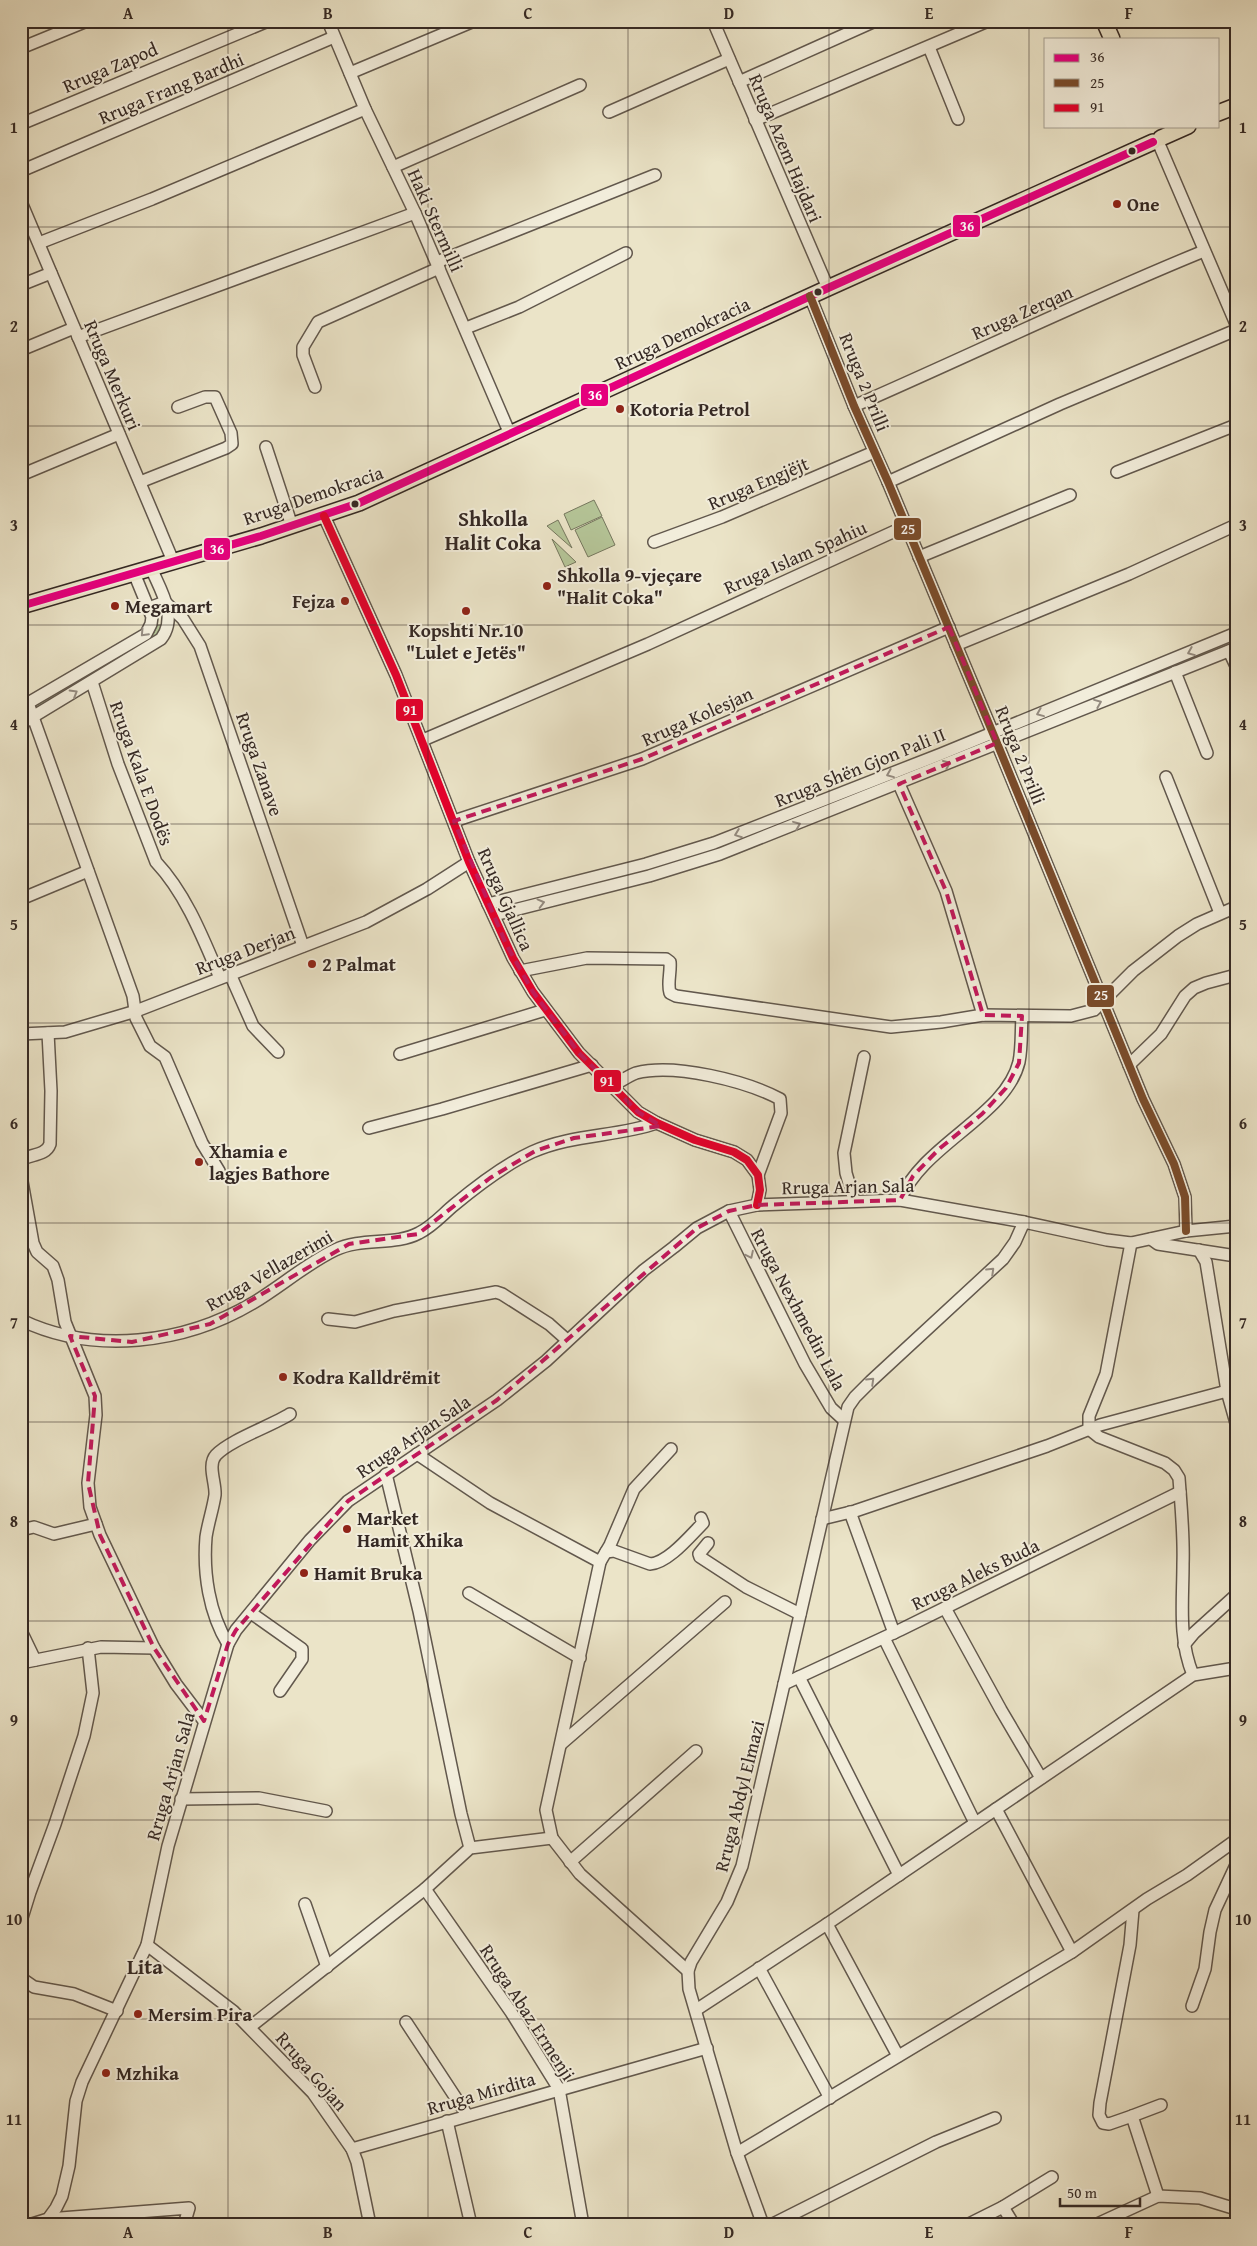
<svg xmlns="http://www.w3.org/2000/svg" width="1257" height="2246" font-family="'Gentium Book Plus',serif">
  <rect width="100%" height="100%" fill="#ebe4c8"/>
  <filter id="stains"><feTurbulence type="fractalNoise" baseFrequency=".004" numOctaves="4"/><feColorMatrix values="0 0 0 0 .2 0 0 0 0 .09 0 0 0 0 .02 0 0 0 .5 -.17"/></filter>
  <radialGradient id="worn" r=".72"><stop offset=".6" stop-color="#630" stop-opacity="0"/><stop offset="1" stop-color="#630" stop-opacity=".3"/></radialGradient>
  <g fill="#b5c598" stroke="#75775e">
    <polygon points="594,500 602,516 571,530 564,514"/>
    <polygon points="602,517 615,545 588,557 575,530"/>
    <polygon points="558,520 572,548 547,526"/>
    <polygon points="552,539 576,562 565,567"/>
    <polygon points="157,625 163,625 158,635 38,709 35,705 148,639 154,633"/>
  </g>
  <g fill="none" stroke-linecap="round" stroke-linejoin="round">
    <g stroke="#62584d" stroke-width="14">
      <g id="minor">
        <polyline points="328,21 365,109 415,213 510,434"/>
        <polyline points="713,21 828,288"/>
        <polyline points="929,47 958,119"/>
        <polyline points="21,48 87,21"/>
        <polyline points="350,73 474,21"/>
        <polyline points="739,82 875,21"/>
        <polyline points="609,112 729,59"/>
        <polyline points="755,120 988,21"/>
        <polyline points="21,124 268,21"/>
        <polyline points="1159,144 1236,324"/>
        <polyline points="393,167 580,85"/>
        <polyline points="21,171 334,37"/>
        <polyline points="21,202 173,561"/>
        <polyline points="39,243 152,199 365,109"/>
        <polyline points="437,262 655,175"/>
        <polyline points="21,285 51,273"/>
        <polyline points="810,296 854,406 888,482 997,743 1143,1099 1174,1164 1185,1197 1186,1231"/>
        <polyline points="466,328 519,307 626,253"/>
        <polyline points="78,337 415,213"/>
        <polyline points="21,350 74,328"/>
        <polyline points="315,387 303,355 303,347 318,322 439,268"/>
        <path d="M854,406C971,355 1086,299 1204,251"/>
        <polyline points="266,447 292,526"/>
        <polyline points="1117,472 1236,425"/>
        <polyline points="21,475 119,434"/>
        <polyline points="140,482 226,448 232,444 231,433 215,397 205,397 178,407"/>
        <polyline points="888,482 1060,404 1236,330"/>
        <polyline points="324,516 396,675 469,862 513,958 533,992 579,1053 638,1112 657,1123 695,1140 734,1152 747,1160 758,1175 760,1190 757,1205"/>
        <polyline points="654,542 722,517 874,452"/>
        <polyline points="919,557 1070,495"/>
        <polyline points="149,608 165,602 183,619 200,646 303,946"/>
        <polyline points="956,645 1129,574 1236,525"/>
        <polyline points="1229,651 1236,666"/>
        <polyline points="1175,672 1207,753"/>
        <path d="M92,682L118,764L156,862C186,894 203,938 220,978"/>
        <polyline points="28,703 133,996 136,1018 150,1046 165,1057 202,1143 219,1171"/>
        <polyline points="23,706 146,634 151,624 152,617 134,573"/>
        <path d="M21,724L161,639C178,617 161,591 151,568"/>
        <polyline points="423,740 648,644 906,526"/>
        <polyline points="1166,777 1220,913"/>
        <polyline points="899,784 946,891 983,1015"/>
        <polyline points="454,821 642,759 949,627"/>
        <polyline points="21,899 88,871"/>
        <polyline points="488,904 646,864 714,843 941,754 1236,633"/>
        <polyline points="494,915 649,876 720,854 1236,648"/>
        <path d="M520,971L587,958L666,959L670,962C671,973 667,983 670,993L676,996L891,1027L941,1022L983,1015L1071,1016L1094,1010L1133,971L1178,936L1197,924L1236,907"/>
        <polyline points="230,974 253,1026 278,1052"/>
        <polyline points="21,1034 65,1032 136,1011 366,922 427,889 469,862"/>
        <polyline points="400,1054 545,1010"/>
        <polyline points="1129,1065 1161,1034 1185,996 1194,988 1206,983 1236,975"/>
        <path d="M612,1086C620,1082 628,1076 636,1073C675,1063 746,1081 780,1099L781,1113L758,1175"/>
        <polyline points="369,1128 442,1109 592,1065"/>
        <path d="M21,1160C30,1154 46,1156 50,1144L51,1091L48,1033"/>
        <polyline points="21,1176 33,1243 37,1252 53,1266 58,1280 65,1322 95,1396 96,1415 88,1483 90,1507 100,1535 154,1648 176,1684 204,1721"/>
        <polyline points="854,1200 846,1173 844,1153 864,1057"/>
        <path d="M900,1200C923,1144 1006,1116 1019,1062C1022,1047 1021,1031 1022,1016"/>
        <polyline points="729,1211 805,1364 831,1408 844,1420"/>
        <polyline points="1151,1239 1158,1244 1236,1256"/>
        <path d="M1131,1243L1106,1374L1089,1416V1429L1099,1437L1165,1463L1174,1470L1179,1478C1181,1506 1184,1535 1183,1564C1183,1602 1178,1638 1193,1675"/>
        <polyline points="1199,1250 1206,1262 1227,1391 1236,1423"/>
        <polyline points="328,1319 355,1322 394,1311 496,1292 502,1294 549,1324 567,1340"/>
        <path d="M21,1320C94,1355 184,1344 253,1303C280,1287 306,1264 335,1250C362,1237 395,1246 419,1233C433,1226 443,1214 454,1205C478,1185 504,1165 532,1152C572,1134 616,1137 657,1123"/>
        <polyline points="671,1449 634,1489 610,1545 600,1562 546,1810 552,1838 580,1874 688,1971"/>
        <polyline points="417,1454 490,1503 600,1562"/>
        <polyline points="386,1474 419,1611 461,1814 470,1848"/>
        <polyline points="850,1512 894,1633"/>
        <polyline points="822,1519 855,1511 1047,1446 1100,1425 1227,1391"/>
        <polyline points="21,1530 34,1527 54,1534 96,1524"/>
        <polyline points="708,1543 699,1554 700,1557 746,1587 800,1614"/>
        <path d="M606,1552L614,1551L650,1564C668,1563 690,1536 703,1523L701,1518"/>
        <polyline points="469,1593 580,1658"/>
        <polyline points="945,1608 1001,1710 1041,1778"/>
        <polyline points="251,1613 302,1649 302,1659 280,1691"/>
        <polyline points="21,1631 35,1660"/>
        <polyline points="884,1638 975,1823"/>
        <path d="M228,1644C209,1613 203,1573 206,1537C208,1523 213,1509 215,1495C216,1483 207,1465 216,1455C230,1440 271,1426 290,1414"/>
        <polyline points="1184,1645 1194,1633 1236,1595"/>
        <polyline points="21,1663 101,1647 154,1648"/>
        <polyline points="799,1677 899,1875"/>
        <polyline points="784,1684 900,1630 1180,1492"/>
        <polyline points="561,1744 725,1602"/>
        <polyline points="181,1799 259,1798 326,1811"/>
        <polyline points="996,1809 1072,1952"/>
        <polyline points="570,1862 696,1751"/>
        <polyline points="425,1889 511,2012 559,2089 583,2225"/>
        <polyline points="305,1904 327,1967"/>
        <polyline points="1133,1910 1130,1945 1100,2103 1099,2115 1103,2123 1109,2124 1132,2116 1158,2196"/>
        <polyline points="21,1921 30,1892 55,1824 84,1736 93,1693 88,1648"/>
        <polyline points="827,1924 898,2056"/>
        <polyline points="147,1945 233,2011 313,2093 352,2149 357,2162 370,2225"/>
        <polyline points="759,1968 830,2098"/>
        <polyline points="21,1978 34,1987 74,1994 117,2011"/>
        <polyline points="1192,2006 1205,1969 1210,1932 1215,1910 1236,1865"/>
        <polyline points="696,2010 827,1924 1193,1675 1236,1668"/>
        <polyline points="406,2022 467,2115"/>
        <polyline points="250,2027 425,1889 470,1848 552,1838"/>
        <polyline points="1132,2116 1161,2105"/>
        <polyline points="447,2121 471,2225"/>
        <polyline points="352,2149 707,2048"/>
        <polyline points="737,2153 1072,1952 1147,1899 1187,1875 1236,1840"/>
        <polyline points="1003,2207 1014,2225"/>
        <polyline points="48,2219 189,2208 184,2225"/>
        <polyline points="29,2225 48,2219 56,2208 62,2196 69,2166 76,2101 82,2082 147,1945 168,1846 228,1644 236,1630 310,1540 348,1501 497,1400 546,1361 644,1270 674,1247 697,1228 729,1211 757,1205 900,1200 1024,1222 1107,1240 1131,1243 1186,1231 1236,1226"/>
        <polyline points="763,2225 737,2153 689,1989 688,1971 691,1962 727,1902 742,1866 848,1407 855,1397 871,1381 1003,1259 1015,1242 1024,1222"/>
        <polyline points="771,2225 936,2142 995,2118"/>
        <polyline points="967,2225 1003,2207 1052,2177"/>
        <polyline points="1095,2225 1158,2196 1200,2198 1236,2209"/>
      </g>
    </g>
    <g stroke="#352924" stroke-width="18">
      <g id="major">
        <polyline points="1104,21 1112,39"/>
        <polyline points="1218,113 1236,106"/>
        <polyline points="1161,138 1188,126"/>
        <polyline points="21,606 261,536 359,503 828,288 1153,142"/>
      </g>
    </g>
    <use href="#minor" stroke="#f2eddb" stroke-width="11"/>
    <use href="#major" stroke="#ebe4c8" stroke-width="15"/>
    <g stroke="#f2eddb" stroke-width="11">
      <polyline id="bus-1" points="21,606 261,536 359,503 828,288 1153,142"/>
    </g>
    <g stroke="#f2eddb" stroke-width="11">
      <polyline id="bus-2" points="810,296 854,406 888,482 997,743 1143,1099 1174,1164 1185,1197 1186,1231"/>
    </g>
    <g stroke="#f2eddb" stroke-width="11">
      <polyline id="bus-3" points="324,516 396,675 469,862 513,958 533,992 579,1053 638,1112 657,1123 695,1140 734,1152 747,1160 758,1175 760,1190 757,1205"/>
    </g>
    <use href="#bus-1" stroke="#e5007d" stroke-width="8"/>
    <use href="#bus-2" stroke="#7a4b2a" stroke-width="8"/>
    <use href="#bus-3" stroke="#e4002b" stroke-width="8"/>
  </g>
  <defs><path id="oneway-chevron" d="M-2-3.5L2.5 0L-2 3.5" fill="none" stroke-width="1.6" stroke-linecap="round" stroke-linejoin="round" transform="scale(1.25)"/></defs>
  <g stroke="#948b80">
    <use href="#oneway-chevron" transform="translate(144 633) rotate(133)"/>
    <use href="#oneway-chevron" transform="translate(1191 652) rotate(158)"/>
    <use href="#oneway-chevron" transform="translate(74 693) rotate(-31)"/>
    <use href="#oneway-chevron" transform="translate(1098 703) rotate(-22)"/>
    <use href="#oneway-chevron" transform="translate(1040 713) rotate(158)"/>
    <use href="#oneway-chevron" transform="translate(947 764) rotate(-23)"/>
    <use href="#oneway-chevron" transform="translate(890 774) rotate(158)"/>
    <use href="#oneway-chevron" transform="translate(797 825) rotate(-22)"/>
    <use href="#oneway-chevron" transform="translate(738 834) rotate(159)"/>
    <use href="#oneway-chevron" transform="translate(541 903) rotate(-14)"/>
    <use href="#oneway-chevron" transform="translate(750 1255) rotate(64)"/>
    <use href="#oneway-chevron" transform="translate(991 1271) rotate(-44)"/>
    <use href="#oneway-chevron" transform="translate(871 1381) rotate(-44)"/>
  </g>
  <path fill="none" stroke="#c2185b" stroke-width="4" stroke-dasharray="10 6" stroke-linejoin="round" d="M949,627L997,743L899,784L946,891L983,1015L1022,1016L1019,1063L1006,1088L982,1114L939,1149L913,1176L900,1200L757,1205L729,1211L697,1228L497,1400L348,1501L236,1630L228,1644L204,1721L154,1648L100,1535L88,1483L95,1396L70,1336L132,1342L210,1324L349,1244L418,1234L490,1178L535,1151L574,1138L661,1126L638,1112L579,1053L533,992L506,944L454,821L642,759Z"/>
  <path fill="none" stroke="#352924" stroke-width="1" stroke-opacity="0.55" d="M228,21V2225M428,21V2225M628,21V2225M829,21V2225M1029,21V2225M21,227H1236M21,426H1236M21,625H1236M21,824H1236M21,1023H1236M21,1223H1236M21,1422H1236M21,1621H1236M21,1820H1236M21,2019H1236"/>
  <g fill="#352924" stroke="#f2eddb" stroke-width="2">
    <circle cx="1132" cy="151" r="4.5"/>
    <circle cx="818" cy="292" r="4.5"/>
    <circle cx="355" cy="504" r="4.5"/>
  </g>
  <g fill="#8f2418" stroke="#f2eddb" stroke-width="2">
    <circle cx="1117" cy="204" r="5"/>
    <circle cx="620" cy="409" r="5"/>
    <circle cx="547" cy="586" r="5"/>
    <circle cx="345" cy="601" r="5"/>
    <circle cx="115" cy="606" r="5"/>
    <circle cx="466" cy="611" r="5"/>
    <circle cx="312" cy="964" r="5"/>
    <circle cx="199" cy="1162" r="5"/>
    <circle cx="283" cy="1377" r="5"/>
    <circle cx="347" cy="1529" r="5"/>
    <circle cx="304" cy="1573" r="5"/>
    <circle cx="138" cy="2014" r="5"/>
    <circle cx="106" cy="2073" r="5"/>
  </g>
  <g text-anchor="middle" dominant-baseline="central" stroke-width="4" stroke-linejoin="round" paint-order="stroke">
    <g font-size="19" fill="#352924" stroke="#f2eddb">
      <text transform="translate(110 67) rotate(-23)">Rruga Zapod</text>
      <text transform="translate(171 88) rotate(-23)">Rruga Frang Bardhi</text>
      <text transform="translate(786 148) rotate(67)">Rruga Azem Hajdari</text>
      <text transform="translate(436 220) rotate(66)">Haki Stermilli</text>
      <text transform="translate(1022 312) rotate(-24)">Rruga Zerqan</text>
      <text transform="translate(682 333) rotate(-25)">Rruga Demokracia</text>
      <text transform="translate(113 375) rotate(67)">Rruga Merkuri</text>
      <text transform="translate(865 382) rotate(68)">Rruga 2 Prilli</text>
      <text transform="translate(758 483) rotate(-23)">Rruga Engjëjt</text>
      <text transform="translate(313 495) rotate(-19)">Rruga Demokracia</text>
      <text transform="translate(795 557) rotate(-24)">Rruga Islam Spahiu</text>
      <text transform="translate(697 716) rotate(-24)">Rruga Kolesjan</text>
      <text transform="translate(1021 755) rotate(68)">Rruga 2 Prilli</text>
      <text transform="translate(260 764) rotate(71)">Rruga Zanave</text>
      <text transform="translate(860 767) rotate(-22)">Rruga Shën Gjon Pali II</text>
      <text transform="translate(142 773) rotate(70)">Rruga Kala E Dodës</text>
      <text transform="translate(506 899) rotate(66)">Rruga Gjallica</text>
      <text transform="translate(245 950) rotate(-21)">Rruga Derjan</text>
      <text transform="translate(848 1186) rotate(-1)">Rruga Arjan Sala</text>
      <text transform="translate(269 1270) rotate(-30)">Rruga Vellazerimi</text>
      <text transform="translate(799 1309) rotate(62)">Rruga Nexhmedin Lala</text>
      <text transform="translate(413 1436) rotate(-34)">Rruga Arjan Sala</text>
      <text transform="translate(975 1574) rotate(-26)">Rruga Aleks Buda</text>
      <text transform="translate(170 1776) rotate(-74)">Rruga Arjan Sala</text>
      <text transform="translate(739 1796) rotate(-76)">Rruga Abdyl Elmazi</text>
      <text transform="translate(528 2012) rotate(57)">Rruga Abaz Ermenji</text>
      <text transform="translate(312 2071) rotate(49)">Rruga Gojan</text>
      <text transform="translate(481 2093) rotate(-16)">Rruga Mirdita</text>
    </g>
    <g font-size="19" font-weight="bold" fill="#352924" stroke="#f2eddb" text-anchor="start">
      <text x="1127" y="204">One</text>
      <text x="630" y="409">Kotoria Petrol</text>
      <text x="557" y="575">Shkolla 9-vjeçare<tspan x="557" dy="22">"Halit Coka"</tspan></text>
      <text x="335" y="601" text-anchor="end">Fejza</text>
      <text x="125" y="606">Megamart</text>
      <text x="466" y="630" text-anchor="middle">Kopshti Nr.10<tspan x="466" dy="22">"Lulet e Jetës"</tspan></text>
      <text x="322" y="964">2 Palmat</text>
      <text x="209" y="1151">Xhamia e<tspan x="209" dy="22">lagjes Bathore</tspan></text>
      <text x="293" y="1377">Kodra Kalldrëmit</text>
      <text x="357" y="1518">Market<tspan x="357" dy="22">Hamit Xhika</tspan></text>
      <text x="314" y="1573">Hamit Bruka</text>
      <text x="148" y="2014">Mersim Pira</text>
      <text x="116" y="2073">Mzhika</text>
    </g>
    <g font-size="21" font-weight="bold" fill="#352924" stroke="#f2eddb">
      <text x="493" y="518">Shkolla<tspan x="493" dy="24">Halit Coka</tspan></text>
      <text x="145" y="1966">Lita</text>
    </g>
  </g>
  <g stroke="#f2eddb" stroke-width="2">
    <rect x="952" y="214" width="29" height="24" rx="5" fill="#e5007d"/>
    <rect x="580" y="383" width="29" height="24" rx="5" fill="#e5007d"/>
    <rect x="893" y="517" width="29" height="24" rx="5" fill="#7a4b2a"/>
    <rect x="203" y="537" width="28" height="24" rx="5" fill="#e5007d"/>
    <rect x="395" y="698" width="29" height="24" rx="5" fill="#e4002b"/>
    <rect x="1086" y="984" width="29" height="24" rx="5" fill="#7a4b2a"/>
    <rect x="593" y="1069" width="29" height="24" rx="5" fill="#e4002b"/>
  </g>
  <g font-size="14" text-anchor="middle" font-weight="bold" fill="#fff">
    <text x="967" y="231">36</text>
    <text x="595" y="400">36</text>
    <text x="908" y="534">25</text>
    <text x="217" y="554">36</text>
    <text x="410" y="715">91</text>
    <text x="1101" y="1000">25</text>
    <text x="607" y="1086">91</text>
  </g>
  <rect width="1257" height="2246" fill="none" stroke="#ebe4c8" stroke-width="55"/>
  <rect x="1044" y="38" width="175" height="90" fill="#f2eddb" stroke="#a69f92"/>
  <rect x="1054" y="54" width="25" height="8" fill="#e5007d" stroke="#a69f92"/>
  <text x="1090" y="62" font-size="15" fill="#352924">36</text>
  <rect x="1054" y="79" width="25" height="8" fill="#7a4b2a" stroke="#a69f92"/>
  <text x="1090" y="88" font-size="15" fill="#352924">25</text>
  <rect x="1054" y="104" width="25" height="8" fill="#e4002b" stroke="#a69f92"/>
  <text x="1090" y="112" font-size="15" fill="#352924">91</text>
  <path d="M1060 2198v8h80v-8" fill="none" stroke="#352924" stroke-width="2.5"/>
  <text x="1067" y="2198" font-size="15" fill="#352924" stroke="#f2eddb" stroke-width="4" paint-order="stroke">50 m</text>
  <rect x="28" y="28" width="1202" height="2190" fill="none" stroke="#352924" stroke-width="2"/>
  <g font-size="16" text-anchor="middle" font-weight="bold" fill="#352924">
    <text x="128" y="19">A</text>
    <text x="328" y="19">B</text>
    <text x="528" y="19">C</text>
    <text x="729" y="19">D</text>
    <text x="929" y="19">E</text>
    <text x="1129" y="19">F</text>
    <text x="14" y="133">1</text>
    <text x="1243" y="133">1</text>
    <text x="14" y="332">2</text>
    <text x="1243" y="332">2</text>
    <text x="14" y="531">3</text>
    <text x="1243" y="531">3</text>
    <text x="14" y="730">4</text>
    <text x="1243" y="730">4</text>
    <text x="14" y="930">5</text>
    <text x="1243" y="930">5</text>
    <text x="14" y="1129">6</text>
    <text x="1243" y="1129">6</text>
    <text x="14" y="1328">7</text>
    <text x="1243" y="1328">7</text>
    <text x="14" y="1527">8</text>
    <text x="1243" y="1527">8</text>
    <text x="14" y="1726">9</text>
    <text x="1243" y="1726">9</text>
    <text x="14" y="1925">10</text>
    <text x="1243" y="1925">10</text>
    <text x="14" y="2125">11</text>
    <text x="1243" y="2125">11</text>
    <text x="128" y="2238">A</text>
    <text x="328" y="2238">B</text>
    <text x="528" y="2238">C</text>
    <text x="729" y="2238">D</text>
    <text x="929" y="2238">E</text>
    <text x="1129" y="2238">F</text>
  </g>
  <rect width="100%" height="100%" filter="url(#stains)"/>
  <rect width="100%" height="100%" fill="url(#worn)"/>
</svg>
